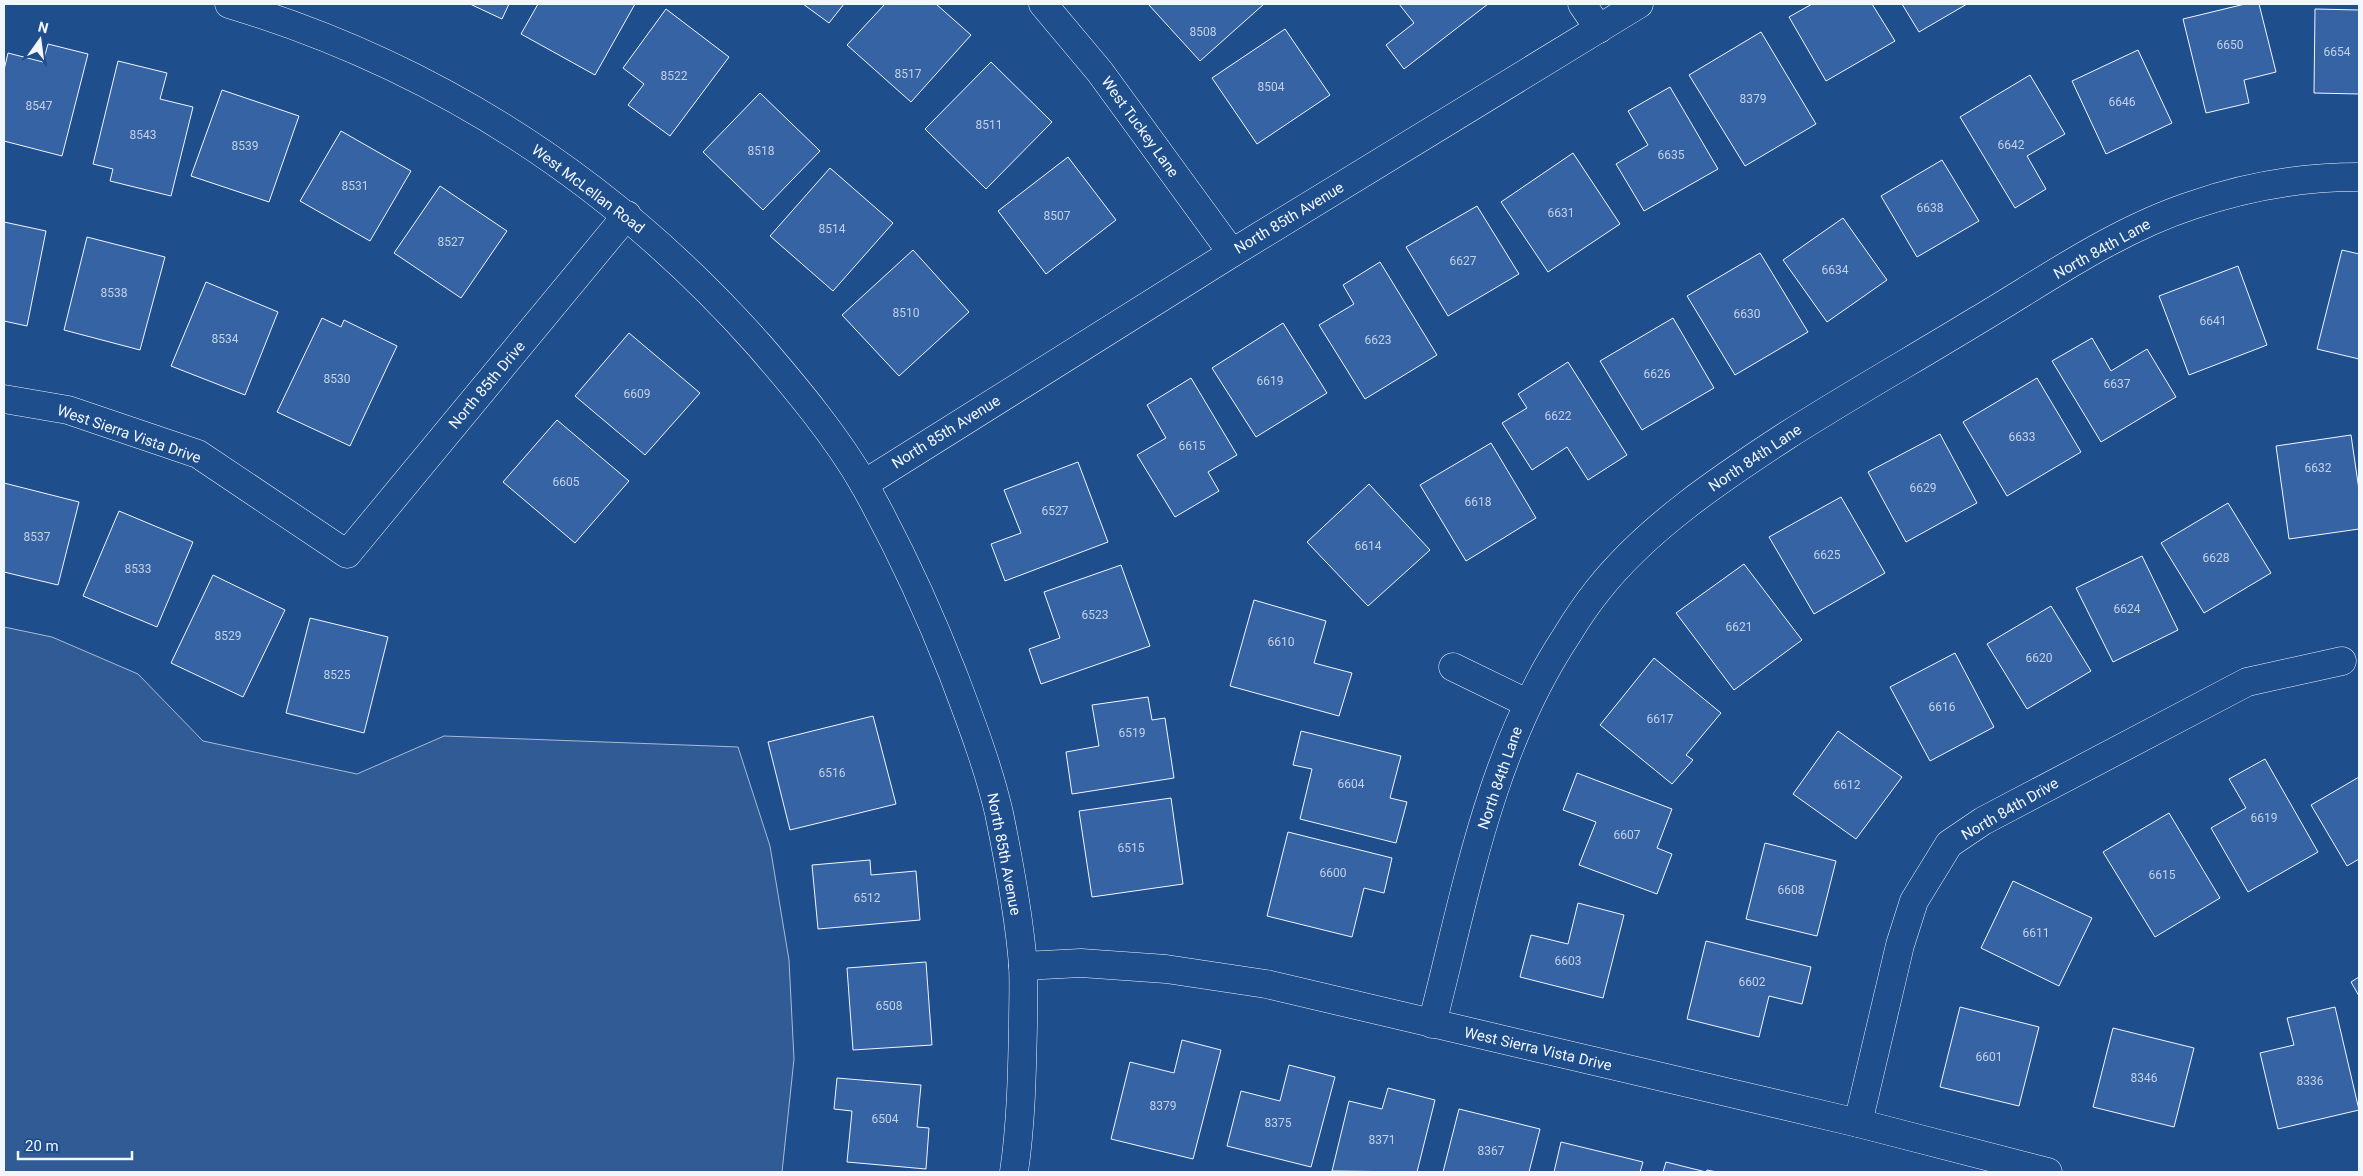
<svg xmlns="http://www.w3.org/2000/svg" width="2363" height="1176" font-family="Roboto,sans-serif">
  <rect width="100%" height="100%" fill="#1f4e8c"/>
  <polygon fill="#305b95" stroke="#a8bbd7" points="4,627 52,637 138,674 203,741 357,774 444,736 738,747 770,846 789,960 794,1059 782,1172 4,1172"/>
  <g fill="#3563a3" stroke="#f2f6ff">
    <polygon points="470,4 509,4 502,19"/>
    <polygon points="538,4 635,4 595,75 521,34"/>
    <polygon points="803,4 844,4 829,23"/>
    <polygon points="885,4 936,4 971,35 911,102 847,45"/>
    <polygon points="1148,4 1264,4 1200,61"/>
    <polygon points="1399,4 1488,4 1404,69 1386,45 1414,23"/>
    <polygon points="1812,4 1872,4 1895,41 1826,81 1789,17"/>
    <polygon points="1902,4 1967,4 1919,32"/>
    <polygon points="2245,4 2259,4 2276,72 2244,80 2249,103 2206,113 2183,19"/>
    <polygon points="666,9 729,57 670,136 628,105 644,84 623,68"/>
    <polygon points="2315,9 2359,10 2359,94 2314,93"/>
    <polygon points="1285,29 1330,95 1257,144 1212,78"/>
    <polygon points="1761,32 1816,124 1745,166 1689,75"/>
    <polygon points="48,44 88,54 62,156 4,141 4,70 8,53 43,62"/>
    <polygon points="2138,50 2172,123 2106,154 2072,81"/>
    <polygon points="118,61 167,73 160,99 193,107 171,196 110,181 113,169 93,164"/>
    <polygon points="991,62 1052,122 986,189 925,129"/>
    <polygon points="2030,75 2065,134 2027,156 2046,189 2015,208 1960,117"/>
    <polygon points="1670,87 1718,169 1644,211 1616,164 1648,145 1628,111"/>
    <polygon points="222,90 299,116 269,202 191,176"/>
    <polygon points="760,93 820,151 763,210 703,152"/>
    <polygon points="341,131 411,171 370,241 300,201"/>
    <polygon points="1573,153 1620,224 1548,272 1501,202"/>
    <polygon points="1068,157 1116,220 1046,274 998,211"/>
    <polygon points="1942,160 1979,221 1917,257 1881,196"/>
    <polygon points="830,168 893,223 833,291 770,236"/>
    <polygon points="440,186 507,231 461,298 394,253"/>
    <polygon points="1477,206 1519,274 1448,316 1406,247"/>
    <polygon points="1843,218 1887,280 1827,322 1783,260"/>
    <polygon points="4,222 46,231 27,326 4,321"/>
    <polygon points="87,237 165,257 140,350 64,330"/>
    <polygon points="913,250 969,312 899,376 842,315"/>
    <polygon points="2342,250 2359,254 2359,359 2317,349"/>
    <polygon points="1760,253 1808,332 1735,375 1687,296"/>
    <polygon points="1380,262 1437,355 1365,399 1319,325 1354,304 1343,285"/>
    <polygon points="2238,266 2267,345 2189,375 2159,296"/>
    <polygon points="206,282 278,312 245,395 171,366"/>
    <polygon points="322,318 341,327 344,320 397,346 350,446 277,412"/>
    <polygon points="1673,318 1714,388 1642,430 1600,361"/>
    <polygon points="1283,323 1327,393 1256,437 1212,368"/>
    <polygon points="629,333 700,393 645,455 575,396"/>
    <polygon points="2092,338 2111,371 2147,349 2176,397 2101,442 2052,361"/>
    <polygon points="1568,362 1627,455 1588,480 1567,447 1532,470 1502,423 1527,408 1518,394"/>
    <polygon points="1191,378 1237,455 1208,472 1219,491 1175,517 1137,455 1166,438 1147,405"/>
    <polygon points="2037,378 2081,452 2007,496 1963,422"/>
    <polygon points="557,420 629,481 575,543 503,482"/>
    <polygon points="1940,434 1977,503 1906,542 1868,472"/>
    <polygon points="2351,435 2359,490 2359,529 2289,539 2276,446"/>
    <polygon points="1491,443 1536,518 1466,561 1420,485"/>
    <polygon points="1078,462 1108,542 1005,581 991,544 1021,533 1004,490"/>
    <polygon points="4,483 79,502 58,585 4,572"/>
    <polygon points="1369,484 1430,550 1368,606 1307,542"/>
    <polygon points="1841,497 1885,573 1814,614 1769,537"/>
    <polygon points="2228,503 2271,573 2204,613 2161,543"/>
    <polygon points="119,511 193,542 157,627 83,596"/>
    <polygon points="2142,556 2178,630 2113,662 2076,588"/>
    <polygon points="1744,564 1802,640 1734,690 1676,613"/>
    <polygon points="1121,565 1150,646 1041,684 1029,649 1060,638 1044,592"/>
    <polygon points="213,575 285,610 243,697 171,663"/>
    <polygon points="1254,600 1326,621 1314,663 1352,673 1339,716 1230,686"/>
    <polygon points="2051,606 2091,671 2027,709 1987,644"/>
    <polygon points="310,618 388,637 364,733 286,713"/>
    <polygon points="1955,653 1994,727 1930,761 1890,687"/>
    <polygon points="1654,658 1721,713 1686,755 1693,760 1672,784 1600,725"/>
    <polygon points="1148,697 1152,720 1165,718 1174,778 1072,794 1066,752 1099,746 1092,705"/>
    <polygon points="873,716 896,804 790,830 768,742"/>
    <polygon points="1301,731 1401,756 1390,798 1407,802 1396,843 1300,819 1312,769 1293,765"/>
    <polygon points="1838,731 1902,777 1856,839 1793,794"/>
    <polygon points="2265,759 2318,852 2248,892 2211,828 2246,808 2229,779"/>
    <polygon points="1577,773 1672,809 1657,848 1672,854 1657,894 1579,865 1596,822 1563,810"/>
    <polygon points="2359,777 2359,859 2347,866 2311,805"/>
    <polygon points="1171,798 1183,884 1092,897 1079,811"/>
    <polygon points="2169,813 2220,898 2155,937 2103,852"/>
    <polygon points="1288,832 1392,858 1384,893 1364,888 1352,937 1267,916"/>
    <polygon points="1765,843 1836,861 1817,936 1746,919"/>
    <polygon points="870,860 871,875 916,871 920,920 818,929 812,865"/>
    <polygon points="2013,881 2092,918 2059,986 1981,948"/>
    <polygon points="1578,903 1624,915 1603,998 1520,977 1531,935 1568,944"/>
    <polygon points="1706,941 1811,967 1802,1004 1769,996 1759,1037 1687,1019"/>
    <polygon points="926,962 932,1045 853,1050 847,968"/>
    <polygon points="2359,977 2359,996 2351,982"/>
    <polygon points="1960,1007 2039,1027 2019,1106 1940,1087"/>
    <polygon points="2335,1007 2359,1110 2278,1129 2260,1053 2294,1045 2287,1018"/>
    <polygon points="2113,1028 2194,1048 2174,1127 2093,1107"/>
    <polygon points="1182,1040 1221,1050 1193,1159 1111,1139 1130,1062 1174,1073"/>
    <polygon points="1289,1065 1335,1077 1311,1167 1227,1146 1241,1091 1280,1101"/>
    <polygon points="837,1078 921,1085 917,1127 929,1128 926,1169 847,1162 852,1111 834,1109"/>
    <polygon points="1388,1088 1435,1100 1417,1172 1332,1171 1349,1101 1382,1109"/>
    <polygon points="1459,1109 1540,1129 1529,1172 1443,1172"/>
    <polygon points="1561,1142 1643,1162 1640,1172 1554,1172"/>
    <polygon points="1666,1162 1706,1172 1707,1170 1717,1172 1663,1172"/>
  </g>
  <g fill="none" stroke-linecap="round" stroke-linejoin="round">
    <g stroke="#f2f6ff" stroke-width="29">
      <g id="street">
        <path d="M229,4C438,67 614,182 759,345C796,388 837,437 865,486C899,547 928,610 953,674C970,719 988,766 999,813C1009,862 1019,915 1023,965C1024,985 1023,1006 1023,1026C1022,1075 1021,1124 1014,1172"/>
        <polyline points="1043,4 1100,72 1232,253"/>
        <polyline points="1582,4 1599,29"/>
        <polyline points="4,399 68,410 198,454 347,554 627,215"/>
        <polyline points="864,484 1232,253 1639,4"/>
        <polyline points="1453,667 1527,703"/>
        <polyline points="1023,966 1081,963 1166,969 1266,984 1858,1123 2048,1172"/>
        <path d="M1432,1024C1466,892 1490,751 1567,635C1576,620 1586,605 1598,590C1647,528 1720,479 1786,436C1849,396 1914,359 1978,320C2047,279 2116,230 2193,205C2245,187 2304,177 2359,177"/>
        <polyline points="1858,1123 1900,945 1914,901 1949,844 1983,821 2247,682 2342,661"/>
      </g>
    </g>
    <use href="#street" stroke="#1f4e8c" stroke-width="28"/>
  </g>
  <g text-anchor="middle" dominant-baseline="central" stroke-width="4" stroke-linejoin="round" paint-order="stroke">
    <g font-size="12" fill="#c3d1e8">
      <text x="1203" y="32">8508</text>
      <text x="2230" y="45">6650</text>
      <text x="2337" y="52">6654</text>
      <text x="908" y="74">8517</text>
      <text x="674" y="76">8522</text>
      <text x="1271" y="87">8504</text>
      <text x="1753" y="99">8379</text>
      <text x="2122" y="102">6646</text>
      <text x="39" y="106">8547</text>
      <text x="989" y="125">8511</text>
      <text x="143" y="135">8543</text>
      <text x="2011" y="145">6642</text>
      <text x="245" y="146">8539</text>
      <text x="761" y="151">8518</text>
      <text x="1671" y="155">6635</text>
      <text x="355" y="186">8531</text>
      <text x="1930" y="208">6638</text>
      <text x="1561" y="213">6631</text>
      <text x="1057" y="216">8507</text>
      <text x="832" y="229">8514</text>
      <text x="451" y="242">8527</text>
      <text x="1463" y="261">6627</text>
      <text x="1835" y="270">6634</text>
      <text x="114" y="293">8538</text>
      <text x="906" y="313">8510</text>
      <text x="1747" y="314">6630</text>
      <text x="2213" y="321">6641</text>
      <text x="225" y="339">8534</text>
      <text x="1378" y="340">6623</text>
      <text x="1657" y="374">6626</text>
      <text x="337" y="379">8530</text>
      <text x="1270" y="381">6619</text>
      <text x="2117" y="384">6637</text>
      <text x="637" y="394">6609</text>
      <text x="1558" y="416">6622</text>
      <text x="2022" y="437">6633</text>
      <text x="1192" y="446">6615</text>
      <text x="2318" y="468">6632</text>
      <text x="566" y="482">6605</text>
      <text x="1923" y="488">6629</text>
      <text x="1478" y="502">6618</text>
      <text x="1055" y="511">6527</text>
      <text x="37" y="537">8537</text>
      <text x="1368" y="546">6614</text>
      <text x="1827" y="555">6625</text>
      <text x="2216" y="558">6628</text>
      <text x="138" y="569">8533</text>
      <text x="2127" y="609">6624</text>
      <text x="1095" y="615">6523</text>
      <text x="1739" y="627">6621</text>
      <text x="228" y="636">8529</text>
      <text x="1281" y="642">6610</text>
      <text x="2039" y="658">6620</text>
      <text x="337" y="675">8525</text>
      <text x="1942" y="707">6616</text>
      <text x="1660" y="719">6617</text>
      <text x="1132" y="733">6519</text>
      <text x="832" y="773">6516</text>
      <text x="1351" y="784">6604</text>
      <text x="1847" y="785">6612</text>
      <text x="2264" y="818">6619</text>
      <text x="1627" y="835">6607</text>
      <text x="1131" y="848">6515</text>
      <text x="1333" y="873">6600</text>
      <text x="2162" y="875">6615</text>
      <text x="1791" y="890">6608</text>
      <text x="867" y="898">6512</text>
      <text x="2036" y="933">6611</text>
      <text x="1568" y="961">6603</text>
      <text x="1752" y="982">6602</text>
      <text x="889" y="1006">6508</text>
      <text x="1989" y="1057">6601</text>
      <text x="2144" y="1078">8346</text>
      <text x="2310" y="1081">8336</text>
      <text x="1163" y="1106">8379</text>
      <text x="885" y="1119">6504</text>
      <text x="1278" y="1123">8375</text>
      <text x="1382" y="1140">8371</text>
      <text x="1491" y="1151">8367</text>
    </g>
    <g font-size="15" fill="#f2f6ff" stroke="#1f4e8c">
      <text transform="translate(1140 127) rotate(54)">West Tuckey Lane</text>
      <text transform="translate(588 189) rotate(37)">West McLellan Road</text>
      <text transform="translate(1289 218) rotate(-31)">North 85th Avenue</text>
      <text transform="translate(2102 249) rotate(-29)">North 84th Lane</text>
      <text transform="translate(487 385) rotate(-50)">North 85th Drive</text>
      <text transform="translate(946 432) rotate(-32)">North 85th Avenue</text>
      <text transform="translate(129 434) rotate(19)">West Sierra Vista Drive</text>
      <text transform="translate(1755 458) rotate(-34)">North 84th Lane</text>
      <text transform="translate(1500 778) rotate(-71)">North 84th Lane</text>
      <text transform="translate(2010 809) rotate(-30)">North 84th Drive</text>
      <text transform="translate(1004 854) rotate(79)">North 85th Avenue</text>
      <text transform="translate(1538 1049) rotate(13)">West Sierra Vista Drive</text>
    </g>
  </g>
  <rect width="2363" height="1176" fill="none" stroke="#f2f6ff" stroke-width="10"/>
  <g transform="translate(40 40) rotate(14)" stroke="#1f4e8c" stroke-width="4" paint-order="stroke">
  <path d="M0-4L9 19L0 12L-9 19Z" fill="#f2f6ff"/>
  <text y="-8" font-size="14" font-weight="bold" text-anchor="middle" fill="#f2f6ff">N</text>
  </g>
  <path d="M18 1151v8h114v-8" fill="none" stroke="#f2f6ff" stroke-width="2.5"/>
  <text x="25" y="1151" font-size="15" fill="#f2f6ff" stroke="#1f4e8c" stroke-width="4" paint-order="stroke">20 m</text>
</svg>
